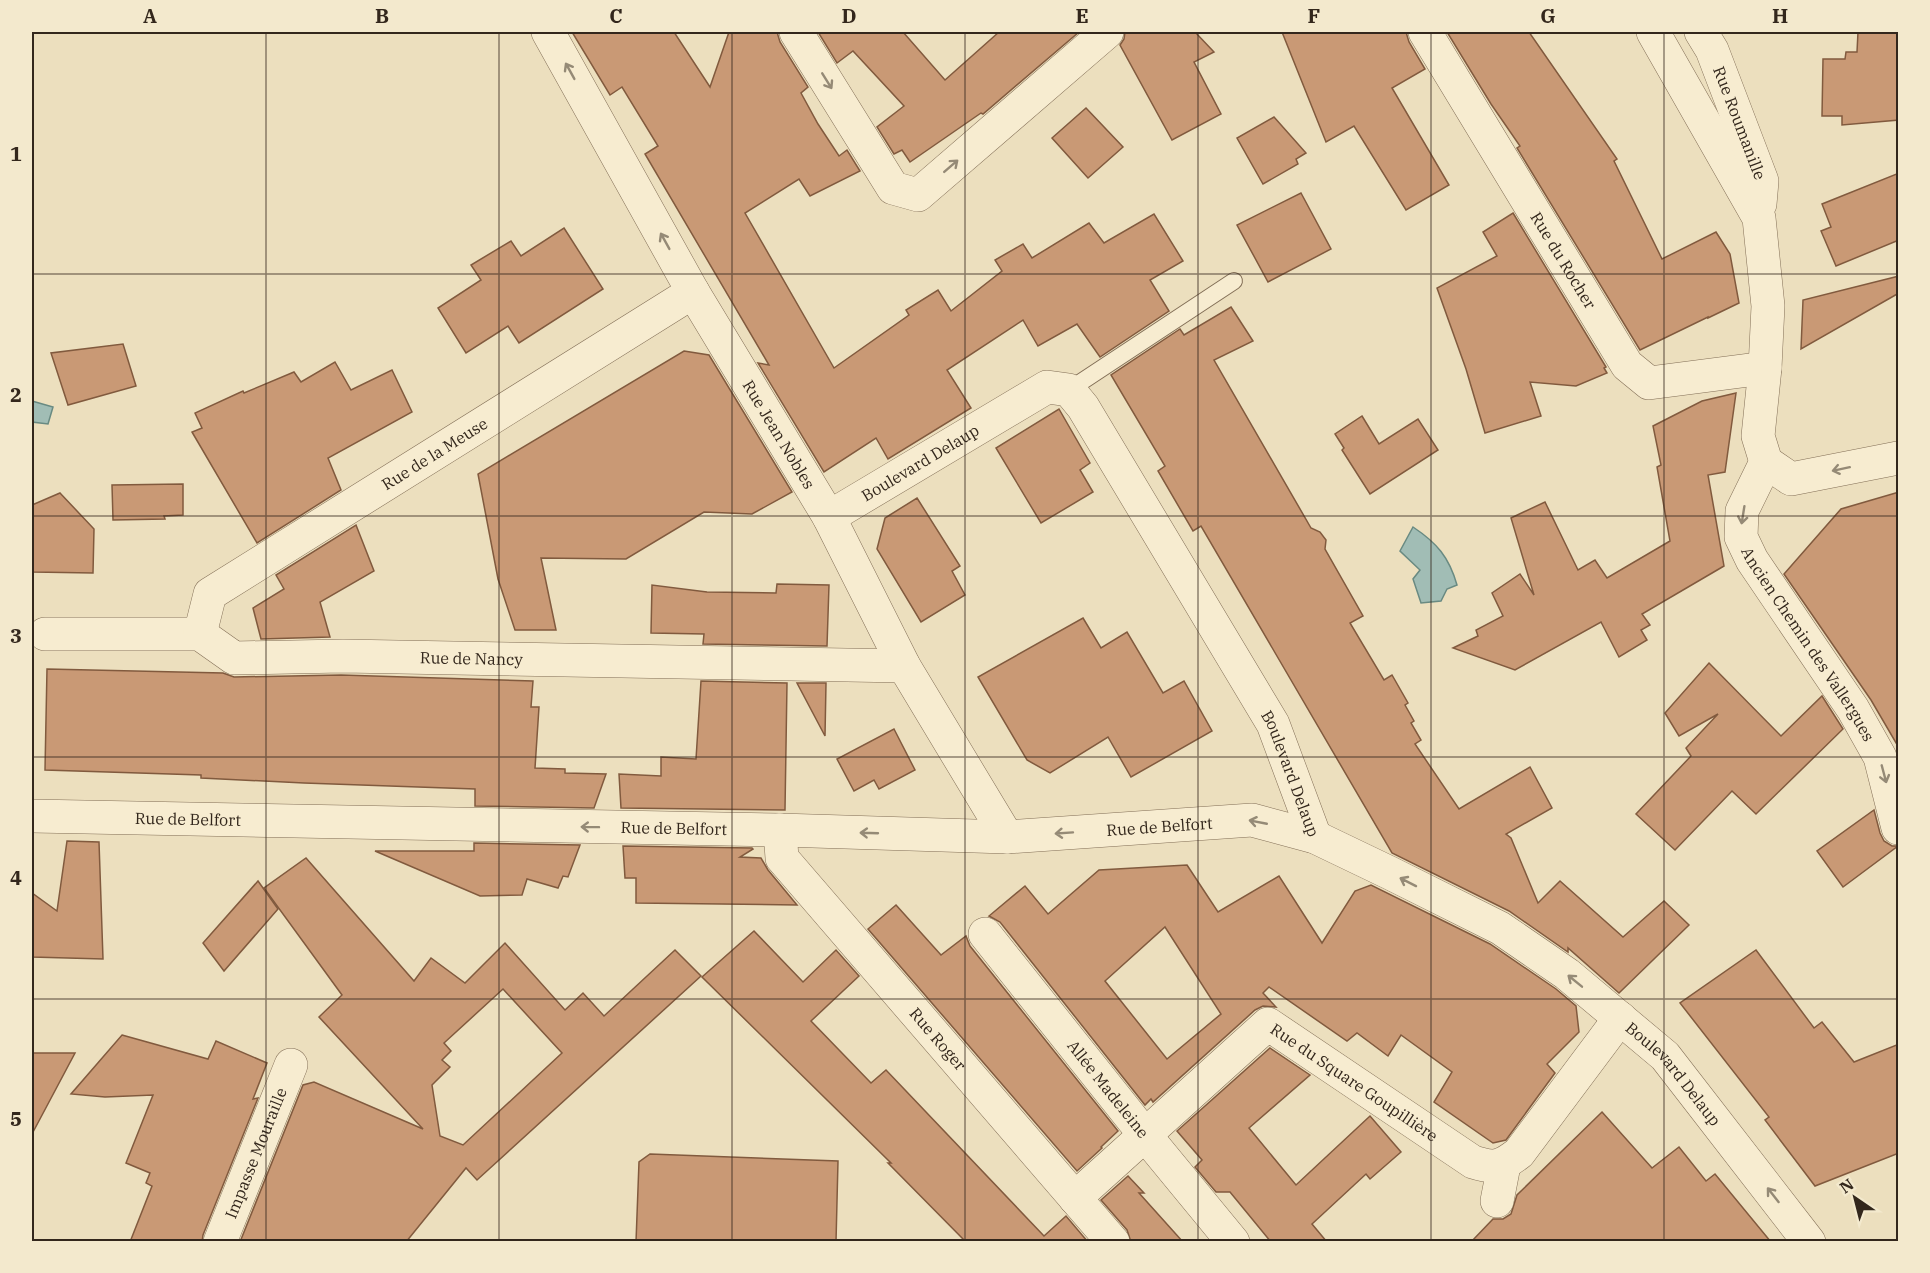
<svg xmlns="http://www.w3.org/2000/svg" width="1930" height="1273" font-family="'IBM Plex Serif',serif">
  <rect width="100%" height="100%" fill="#ecdfbe"/>
  <g fill="#a1bdb5" stroke="#698a82" stroke-width="1.5">
    <polygon points="32,401 53,407 48,424 32,422"/>
    <path d="M1413,527C1437,543 1449,557 1457,585L1447,589L1441,601L1421,603L1413,579L1420,570L1400,551Z"/>
  </g>
  <g fill="#c99975" stroke="#815a3e" stroke-width="1.5" fill-rule="evenodd">
    <polygon points="572,32 674,32 710,87 729,32 777,32 780,42 808,87 801,93 818,124 839,156 847,150 860,171 810,196 799,179 745,213 834,368 909,315 906,310 938,290 951,311 1002,271 995,260 1023,244 1032,258 1089,223 1104,243 1154,214 1183,261 1150,280 1169,311 1100,357 1077,324 1038,346 1023,320 947,370 971,408 888,459 876,438 824,472 758,363 769,365 645,154 658,146 622,87 610,95"/>
    <polygon points="818,32 903,32 945,80 999,32 1079,32 983,114 981,113 910,162 902,150 894,154 877,127 904,106 853,51 837,63"/>
    <polygon points="1125,32 1195,32 1214,52 1194,62 1221,114 1172,140 1120,45 1124,39"/>
    <polygon points="1282,32 1406,32 1409,42 1425,69 1392,88 1449,185 1406,210 1354,126 1326,142"/>
    <polygon points="1447,32 1529,32 1617,159 1614,161 1662,259 1716,232 1730,254 1739,303 1708,318 1708,317 1640,350 1517,148 1520,146 1491,104"/>
    <polygon points="1858,32 1899,32 1899,120 1842,125 1842,116 1822,116 1823,59 1845,59 1846,52 1857,52"/>
    <polygon points="1086,108 1123,147 1088,178 1052,138"/>
    <polygon points="1274,117 1306,153 1296,159 1298,164 1263,184 1237,138"/>
    <polygon points="1899,173 1899,240 1836,266 1821,231 1831,227 1822,204"/>
    <polygon points="1301,193 1331,249 1268,282 1237,225"/>
    <polygon points="1513,213 1606,367 1604,368 1607,373 1576,386 1530,382 1541,416 1485,433 1466,369 1437,288 1497,256 1483,232"/>
    <polygon points="564,228 603,289 519,343 508,326 466,353 438,308 481,280 471,265 511,241 521,256"/>
    <polygon points="1899,276 1899,293 1801,349 1803,300"/>
    <polygon points="1231,307 1253,341 1214,360 1311,528 1320,532 1326,540 1325,549 1363,616 1350,623 1384,680 1392,675 1408,703 1405,705 1414,721 1411,723 1421,740 1415,744 1459,809 1530,767 1552,808 1506,834 1511,838 1538,903 1560,881 1623,937 1664,901 1689,925 1619,993 1568,948 1568,952 1509,911 1392,853 1201,526 1193,531 1158,471 1165,466 1111,375 1180,329 1184,335"/>
    <polygon points="123,344 136,386 68,405 51,353"/>
    <polygon points="684,351 709,355 792,492 752,514 704,512 626,559 541,558 556,630 515,630 498,579 478,474"/>
    <polygon points="335,362 351,390 392,370 412,412 328,458 341,490 257,543 192,432 202,428 195,413 243,391 244,393 294,372 301,382"/>
    <polygon points="1736,393 1725,472 1708,475 1724,566 1642,614 1650,625 1641,630 1647,640 1619,657 1601,622 1515,670 1453,648 1478,636 1476,630 1503,616 1492,593 1520,574 1534,595 1511,518 1545,502 1578,570 1595,560 1607,578 1670,541 1657,467 1661,465 1653,426 1702,401"/>
    <polygon points="1059,409 1090,463 1080,470 1093,492 1041,523 996,448"/>
    <polygon points="1362,416 1379,444 1418,419 1438,450 1370,494 1342,450 1344,448 1335,434"/>
    <polygon points="183,484 183,515 164,516 165,519 113,520 112,485"/>
    <polygon points="1899,492 1899,748 1871,700 1784,574 1841,509"/>
    <polygon points="60,493 94,529 93,573 33,572 32,505"/>
    <polygon points="917,498 960,566 952,571 965,595 921,622 877,549 885,518"/>
    <polygon points="356,525 374,571 320,602 330,637 261,639 253,608 284,589 276,575"/>
    <polygon points="777,584 829,585 827,646 703,644 704,634 651,633 652,585 707,592 776,593"/>
    <polygon points="1083,618 1101,648 1127,632 1163,693 1184,681 1212,731 1131,777 1108,737 1050,773 1027,760 978,677"/>
    <polygon points="1709,663 1781,736 1822,696 1843,729 1756,814 1732,791 1675,850 1636,814 1691,756 1686,748 1718,714 1679,736 1665,713"/>
    <polygon points="47,669 223,673 234,677 341,675 533,681 531,707 539,707 535,768 565,769 565,773 606,774 594,808 475,806 475,789 304,783 201,778 201,775 45,770"/>
    <polygon points="701,681 787,683 785,810 621,808 619,774 661,776 661,757 696,759"/>
    <polygon points="797,683 826,683 825,736"/>
    <polygon points="894,729 915,770 879,789 874,780 854,791 837,759"/>
    <polygon points="1874,810 1880,833 1884,841 1892,846 1898,846 1843,887 1817,851"/>
    <polygon points="67,841 99,842 103,959 32,957 32,893 57,911"/>
    <polygon points="474,843 580,845 568,877 563,876 558,888 527,879 522,895 480,896 375,851 474,851"/>
    <polygon points="623,846 752,848 753,849 740,857 761,858 768,870 797,905 636,903 636,878 625,878"/>
    <path d="M306,858L414,981L431,958L465,983L505,943L565,1010L583,993L604,1016L675,950L701,976L477,1180L466,1168L406,1242H240L303,1085L314,1082L423,1129L319,1017L342,995L264,888ZM503,989L562,1053L463,1145L440,1136L432,1085L450,1067L442,1060L451,1051L444,1043Z"/>
    <path d="M1187,865L1218,912L1279,876L1322,943L1355,891L1371,885L1490,944L1556,989L1576,1006L1579,1032L1547,1064L1555,1073L1506,1140L1493,1143L1434,1102L1452,1072L1401,1035L1388,1056L1357,1033L1347,1041L1269,987L1263,993L1276,1007L1263,1006L1255,1010L1153,1102L1151,1099L1145,1105L1000,922L989,916L1025,886L1048,914L1099,870ZM1165,927L1221,1014L1167,1059L1105,981Z"/>
    <polygon points="258,881 278,909 224,971 203,943"/>
    <polygon points="896,905 941,955 966,936 970,946 1118,1131 1101,1147 1102,1148 1077,1171 868,929"/>
    <polygon points="754,931 803,982 836,950 859,976 811,1021 871,1083 886,1070 1044,1236 1066,1216 1088,1242 966,1242 888,1163 891,1163 702,977"/>
    <polygon points="1756,950 1814,1028 1822,1022 1854,1062 1899,1044 1899,1153 1815,1186 1765,1120 1769,1117 1680,1003"/>
    <polygon points="122,1035 208,1059 216,1041 267,1063 253,1099 258,1098 203,1235 202,1242 130,1242 152,1186 146,1183 150,1173 126,1163 153,1095 105,1097 71,1094"/>
    <polygon points="1270,1048 1310,1075 1249,1128 1296,1185 1370,1116 1401,1152 1370,1179 1366,1174 1312,1224 1327,1242 1271,1242 1230,1192 1216,1192 1195,1167 1202,1160 1177,1131"/>
    <polygon points="32,1053 75,1053 32,1134"/>
    <polygon points="1602,1112 1652,1168 1679,1147 1706,1181 1715,1174 1771,1242 1471,1242 1493,1219 1503,1219 1511,1214 1517,1195"/>
    <polygon points="650,1154 838,1161 836,1242 636,1242 639,1162"/>
    <polygon points="1128,1176 1144,1193 1139,1193 1183,1242 1131,1242 1127,1230 1101,1200"/>
  </g>
  <g fill="none" stroke-linecap="round" stroke-linejoin="round">
    <g stroke="#836f57" stroke-width="18">
      <polyline id="lane" points="1069,390 1234,281"/>
    </g>
    <g stroke="#836f57" stroke-width="34">
      <g id="street">
        <path id="s1" d="M548,32L693,292L829,517L904,666L1007,837"/>
        <polyline points="796,32 893,188 918,195 1107,32"/>
        <path id="s2" d="M1425,32L1627,365L1649,383L1765,368"/>
        <polyline points="1653,32 1759,218 1768,306 1765,368 1758,436 1766,462 1791,479 1898,458"/>
        <path id="s3" d="M1701,32L1712,50L1762,181L1760,204"/>
        <path id="s4" d="M1766,462L1742,511L1741,537L1752,560L1853,709L1880,757L1898,828"/>
        <path id="s5" d="M829,517L1047,387L1069,390L1083,407L1273,724L1315,837"/>
        <path id="s6" d="M45,634H200L234,658L343,656L904,666"/>
        <path id="s7" d="M200,634L210,594L693,292"/>
        <path id="s8" d="M32,816L780,830L1007,837L1252,820L1315,837L1390,873L1500,928L1567,974L1665,1056L1809,1242"/>
        <path id="s9" d="M780,830L782,858L1113,1242"/>
        <path id="s10" d="M985,934L1145,1135L1233,1242"/>
        <path id="s11" d="M1075,1198L1268,1024L1473,1162C1495,1169 1501,1167 1519,1153L1620,1018"/>
        <polyline points="1497,1201 1504,1165"/>
        <path id="s12" d="M220,1242L291,1065"/>
      </g>
    </g>
    <use href="#lane" stroke="#f7ecd0" stroke-width="16"/>
    <use href="#street" stroke="#f7ecd0" stroke-width="33"/>
  </g>
  <defs><path id="oneway-shaft" d="M-6 0H5M1.5-3L5.5 0L1.5 3" fill="none" stroke-width="1.6" stroke-linecap="round" stroke-linejoin="round" transform="scale(1.5)"/></defs>
  <g stroke="#958a76">
    <use href="#oneway-shaft" transform="translate(570 71) rotate(-119)"/>
    <use href="#oneway-shaft" transform="translate(827 81) rotate(58)"/>
    <use href="#oneway-shaft" transform="translate(951 166) rotate(-41)"/>
    <use href="#oneway-shaft" transform="translate(665 241) rotate(-119)"/>
    <use href="#oneway-shaft" transform="translate(1841 469) rotate(168)"/>
    <use href="#oneway-shaft" transform="translate(1743 515) rotate(99)"/>
    <use href="#oneway-shaft" transform="translate(1884 774) rotate(75)"/>
    <use href="#oneway-shaft" transform="translate(1258 822) rotate(-169)"/>
    <use href="#oneway-shaft" transform="translate(590 827) rotate(-179)"/>
    <use href="#oneway-shaft" transform="translate(869 833) rotate(-178)"/>
    <use href="#oneway-shaft" transform="translate(1064 833) rotate(176)"/>
    <use href="#oneway-shaft" transform="translate(1408 882) rotate(-153)"/>
    <use href="#oneway-shaft" transform="translate(1575 981) rotate(-141)"/>
    <use href="#oneway-shaft" transform="translate(1773 1195) rotate(-128)"/>
  </g>
  <path fill="none" stroke="#33271c" stroke-width="1.5" stroke-opacity="0.55" d="M266,32V1242M499,32V1242M732,32V1242M965,32V1242M1198,32V1242M1431,32V1242M1664,32V1242M32,274H1898M32,516H1898M32,757H1898M32,999H1898"/>
  <g text-anchor="middle" dominant-baseline="central" stroke-width="5" stroke-linejoin="round" paint-order="stroke">
    <g font-size="16" fill="#33271c" stroke="#f3e9cd">
      <text stroke="none"><textPath href="#s3" startOffset="99">Rue Roumanille</textPath></text>
      <text stroke="none"><textPath href="#s2" startOffset="267">Rue du Rocher</textPath></text>
      <text stroke="none"><textPath href="#s1" startOffset="464">Rue Jean Nobles</textPath></text>
      <text stroke="none"><textPath href="#s7" startOffset="306">Rue de la Meuse</textPath></text>
      <text stroke="none"><textPath href="#s5" startOffset="106">Boulevard Delaup</textPath></text>
      <text stroke="none"><textPath href="#s4" startOffset="207">Ancien Chemin des Vallergues</textPath></text>
      <text stroke="none"><textPath href="#s6" startOffset="434">Rue de Nancy</textPath></text>
      <text stroke="none"><textPath href="#s5" startOffset="720">Boulevard Delaup</textPath></text>
      <text stroke="none"><textPath href="#s8" startOffset="156">Rue de Belfort</textPath></text>
      <text stroke="none"><textPath href="#s8" startOffset="1128">Rue de Belfort</textPath></text>
      <text stroke="none"><textPath href="#s8" startOffset="642">Rue de Belfort</textPath></text>
      <text stroke="none"><textPath href="#s9" startOffset="267">Rue Roger</textPath></text>
      <text stroke="none"><textPath href="#s8" startOffset="1720">Boulevard Delaup</textPath></text>
      <text stroke="none"><textPath href="#s11" startOffset="364">Rue du Square Goupillière</textPath></text>
      <text stroke="none"><textPath href="#s10" startOffset="198">Allée Madeleine</textPath></text>
      <text stroke="none"><textPath href="#s12" startOffset="96">Impasse Mouraille</textPath></text>
    </g>
  </g>
  <rect width="1930" height="1273" fill="none" stroke="#f3e9cd" stroke-width="66"/>
  <g transform="translate(1855 1198) rotate(325)" stroke="#f3e9cd" stroke-width="4.5" paint-order="stroke">
  <path d="M0-4.5L10 22L0 15L-10 22Z" fill="#33271c"/>
  <text y="-9" font-size="16" font-weight="bold" text-anchor="middle" fill="#33271c">N</text>
  </g>
  <rect x="33" y="33" width="1864" height="1207" fill="none" stroke="#33271c" stroke-width="2"/>
  <g font-size="20" text-anchor="middle" font-weight="bold" fill="#33271c">
    <text x="150" y="23">A</text>
    <text x="382" y="23">B</text>
    <text x="616" y="23">C</text>
    <text x="849" y="23">D</text>
    <text x="1082" y="23">E</text>
    <text x="1314" y="23">F</text>
    <text x="1548" y="23">G</text>
    <text x="1780" y="23">H</text>
    <text x="16" y="161">1</text>
    <text x="16" y="402">2</text>
    <text x="16" y="643">3</text>
    <text x="16" y="885">4</text>
    <text x="16" y="1126">5</text>
  </g>
</svg>
